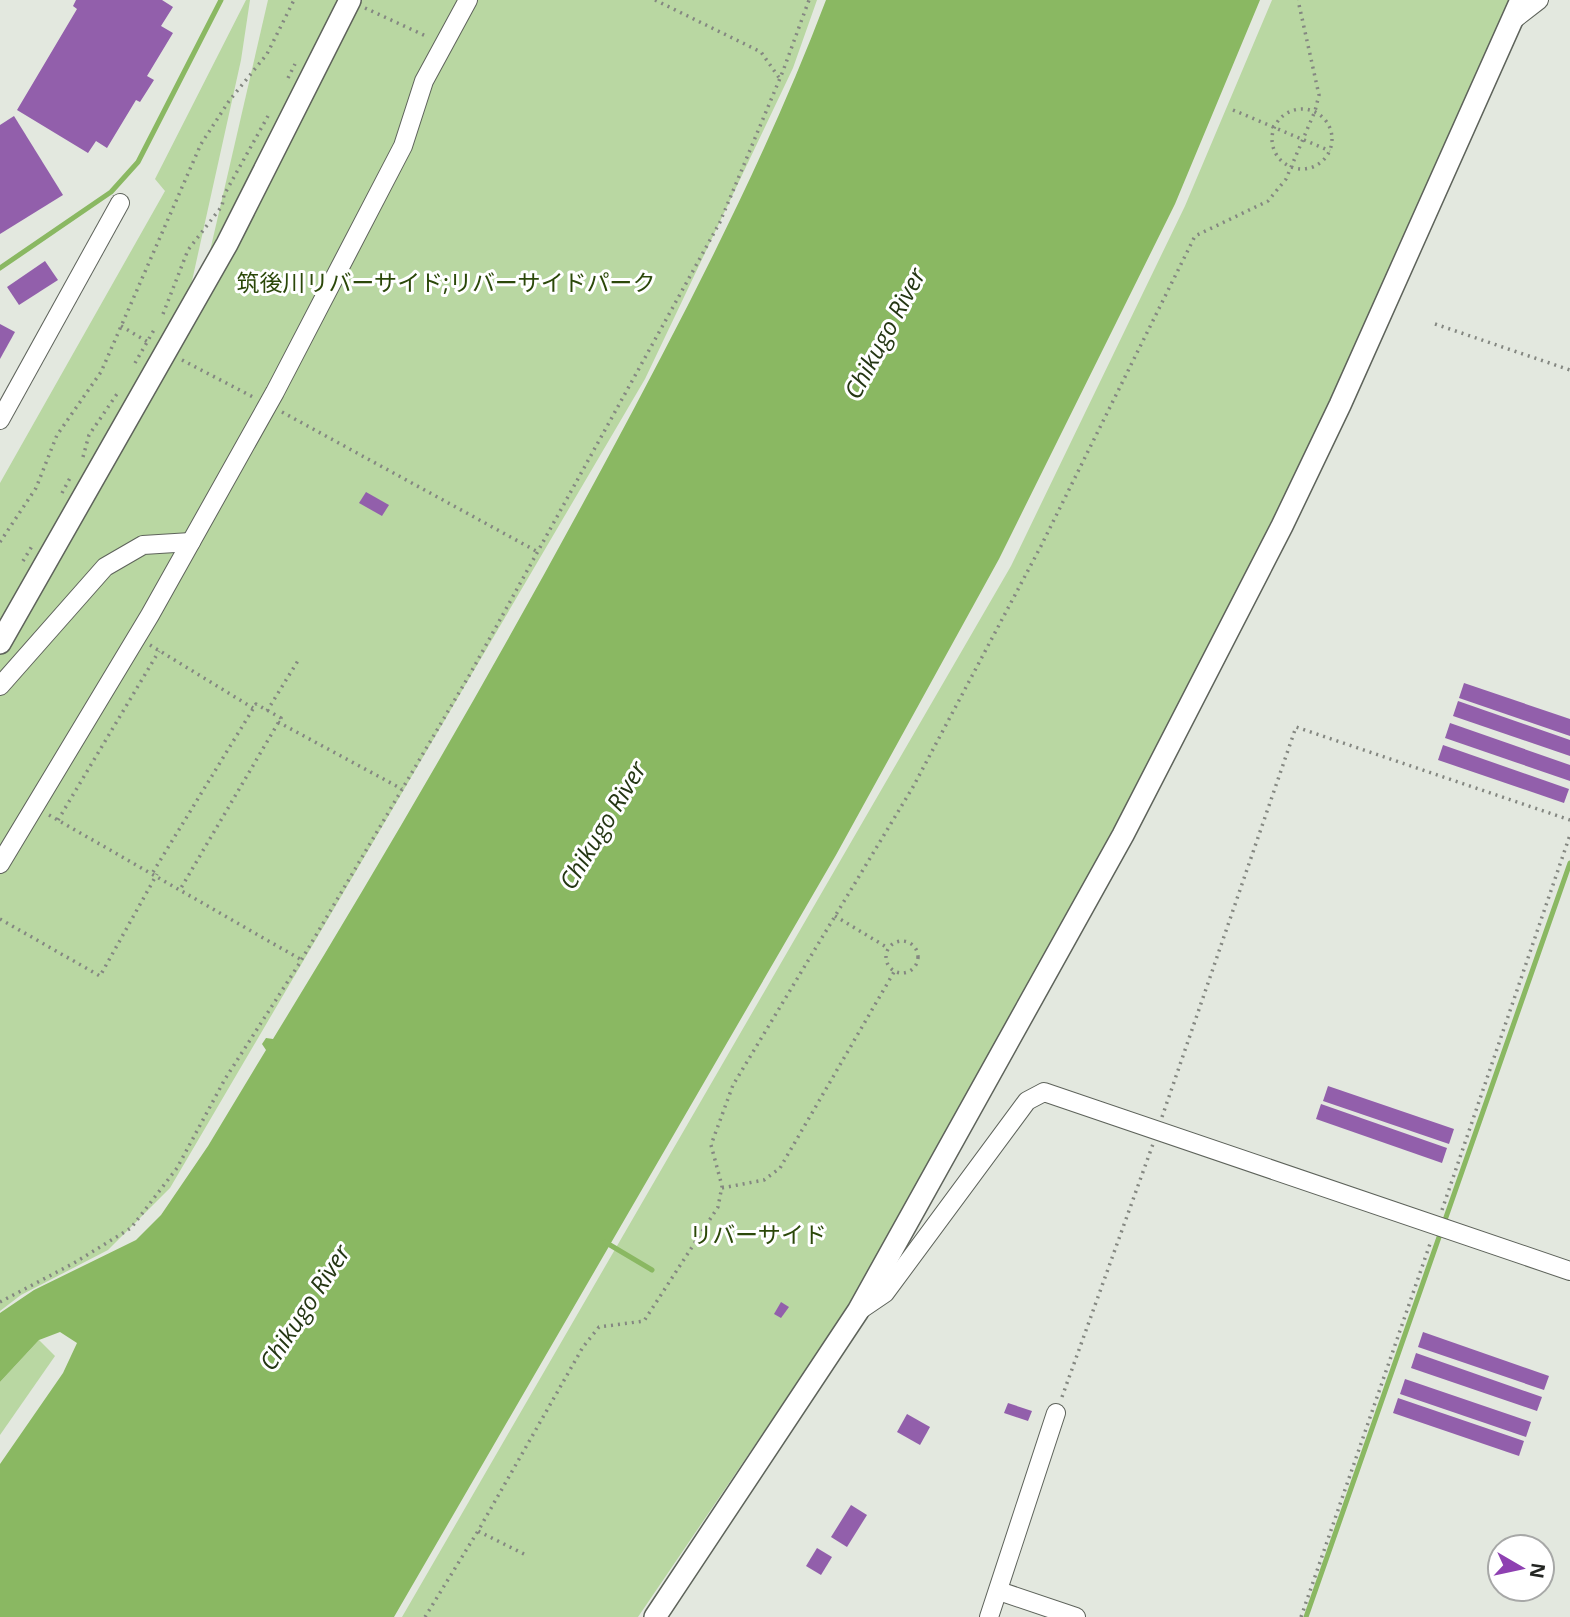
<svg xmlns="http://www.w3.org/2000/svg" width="1570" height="1617" font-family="'Open Sans','Noto Sans JP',sans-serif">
  <rect width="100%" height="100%" fill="#e3e8df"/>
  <g fill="#b9d7a2">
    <polygon points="246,0 250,0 241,60 190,290 0,628 0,483 165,191 155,179"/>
    <polygon points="268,0 341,0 210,251"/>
    <polygon points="348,0 817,0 793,68 645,379 170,1188 108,1250 21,1295 0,1311 0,648"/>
    <polygon points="1272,0 1510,0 1316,442 1103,854 850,1305 638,1617 402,1617 1011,566 1185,206"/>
    <polygon points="39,1340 55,1356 0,1435 0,1382"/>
  </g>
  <path fill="#8ab862" d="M826,0H1260L1175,204L999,559L836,855L394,1617H0V1464L63,1373L77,1343L60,1332L39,1340L0,1382V1313L34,1290L136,1240L161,1215L208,1146L266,1050L262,1044L266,1038L273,1039C390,848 501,656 607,459C687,310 766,158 826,0Z"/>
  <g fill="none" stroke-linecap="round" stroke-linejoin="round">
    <g stroke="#8ab862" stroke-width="5">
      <polyline points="0,268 111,192 138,162 221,0"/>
      <polyline points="605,1242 652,1270"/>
      <polyline points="1306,1617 1570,863"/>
    </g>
  </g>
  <g fill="#925fab">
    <polygon points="76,0 162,0 173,7 161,26 173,33 147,76 154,80 140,102 136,100 107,148 96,141 88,153 17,110 77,9 73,6"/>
    <polygon points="14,116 63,195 0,234 0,125"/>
    <polygon points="45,261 58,280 19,305 7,287"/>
    <polygon points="0,324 15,332 0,359"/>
    <polygon points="366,492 389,505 382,516 359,503"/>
    <polygon points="1464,683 1570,719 1570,736 1459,698"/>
    <polygon points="1458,701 1570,740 1570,756 1453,716"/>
    <polygon points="1450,723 1570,765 1570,781 1445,738"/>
    <polygon points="1443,745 1569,789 1564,803 1438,760"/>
    <polygon points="1328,1086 1454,1129 1449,1144 1323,1101"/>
    <polygon points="1321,1104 1447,1148 1442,1163 1316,1119"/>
    <polygon points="781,1302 789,1307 781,1318 774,1314"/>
    <polygon points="1423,1332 1549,1376 1544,1390 1418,1347"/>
    <polygon points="1416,1353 1542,1397 1537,1411 1411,1368"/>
    <polygon points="1405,1379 1531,1422 1526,1437 1400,1394"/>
    <polygon points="1398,1398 1524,1441 1519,1456 1393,1413"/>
    <polygon points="1008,1403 1032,1411 1028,1421 1004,1413"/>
    <polygon points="907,1414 930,1427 920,1445 897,1432"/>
    <polygon points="851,1505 867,1515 847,1547 831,1537"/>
    <polygon points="817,1548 832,1557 821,1575 806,1566"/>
  </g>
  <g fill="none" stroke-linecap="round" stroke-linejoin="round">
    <g stroke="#5e635b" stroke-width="20">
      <g id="minor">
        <polyline points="1512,21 1539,0"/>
        <polyline points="0,420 120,203"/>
        <polyline points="0,686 105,567 143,545 191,542"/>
        <polyline points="0,864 150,615 275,392 403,146 424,81 468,0"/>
        <polyline points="860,1310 885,1293 1027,1101 1044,1092 1570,1271"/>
        <polyline points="999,1591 1076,1617"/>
        <polyline points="989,1617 1056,1413"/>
      </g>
    </g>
    <g stroke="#5e635b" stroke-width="24">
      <g id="tertiary">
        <polyline points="0,643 227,244 350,0"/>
        <polyline points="655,1617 858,1311 1123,835 1282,526 1340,405 1521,0"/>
      </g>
    </g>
    <g stroke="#848781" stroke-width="3.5" stroke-dasharray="2 5" stroke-linecap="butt">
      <polyline points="655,0 761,52 780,79"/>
      <polyline points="365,8 428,37"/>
      <polyline points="288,78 295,64"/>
      <circle cx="1302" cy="139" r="30"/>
      <polyline points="1233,110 1330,151"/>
      <polyline points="163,314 188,250 222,206 224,195 268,116"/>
      <polyline points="1435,324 1570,370"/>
      <polyline points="121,326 148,342"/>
      <polyline points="182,360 253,397"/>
      <polyline points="135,363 154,330"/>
      <polyline points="282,412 538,552"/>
      <polyline points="83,457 89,435 119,391"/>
      <polyline points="62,493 70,478"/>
      <polyline points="0,542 36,488 57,435 101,372 201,144 229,101 267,54 294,0"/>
      <polyline points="23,561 32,546"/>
      <polyline points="150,645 253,708"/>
      <polyline points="267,711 299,659"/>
      <polyline points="278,722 402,789"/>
      <polyline points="49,815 300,959"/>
      <polyline points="58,820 159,651"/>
      <polyline points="153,872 256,704 281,718 181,888"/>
      <polyline points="835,916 888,948"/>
      <polyline points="0,919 100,976 157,874"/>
      <circle cx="902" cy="957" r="16"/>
      <polyline points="1162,1117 1296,727 1570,820"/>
      <polyline points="722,1188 764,1180 780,1168 894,972"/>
      <polyline points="1442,1210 1570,835"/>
      <polyline points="0,1302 74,1263 131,1228 177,1168 225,1079 299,964 470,674 720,222 783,71 809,0"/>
      <polyline points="1062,1397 1153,1144"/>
      <polyline points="524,1554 478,1531 583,1347 599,1327 644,1321 718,1207 722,1186 711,1145 733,1085 913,787 1041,546 1195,236 1268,201 1286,179 1315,111 1319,95 1298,0"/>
      <polyline points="425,1617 478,1531"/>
      <polyline points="1301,1617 1431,1241"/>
    </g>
    <use href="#minor" stroke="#fff" stroke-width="18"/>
    <use href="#tertiary" stroke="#fff" stroke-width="21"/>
  </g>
  <g text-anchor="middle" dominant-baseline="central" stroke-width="6" stroke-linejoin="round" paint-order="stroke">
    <g font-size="23" fill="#2b4809" stroke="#fff">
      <text x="446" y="282">筑後川リバーサイド;リバーサイドパーク</text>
      <text x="758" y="1234">リバーサイド</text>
    </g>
    <g font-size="24" font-style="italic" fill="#243613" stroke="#fff">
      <text transform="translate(884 333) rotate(-62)">Chikugo River</text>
      <text transform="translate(602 825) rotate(-59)">Chikugo River</text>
      <text transform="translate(304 1307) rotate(-57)">Chikugo River</text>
    </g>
  </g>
  <g transform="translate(1521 1568) rotate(99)"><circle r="33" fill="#ffffff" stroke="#a7a8a7" stroke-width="2"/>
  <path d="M0-5L12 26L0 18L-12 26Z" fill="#8e40b1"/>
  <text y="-10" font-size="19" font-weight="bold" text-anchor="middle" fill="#242623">N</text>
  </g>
</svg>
